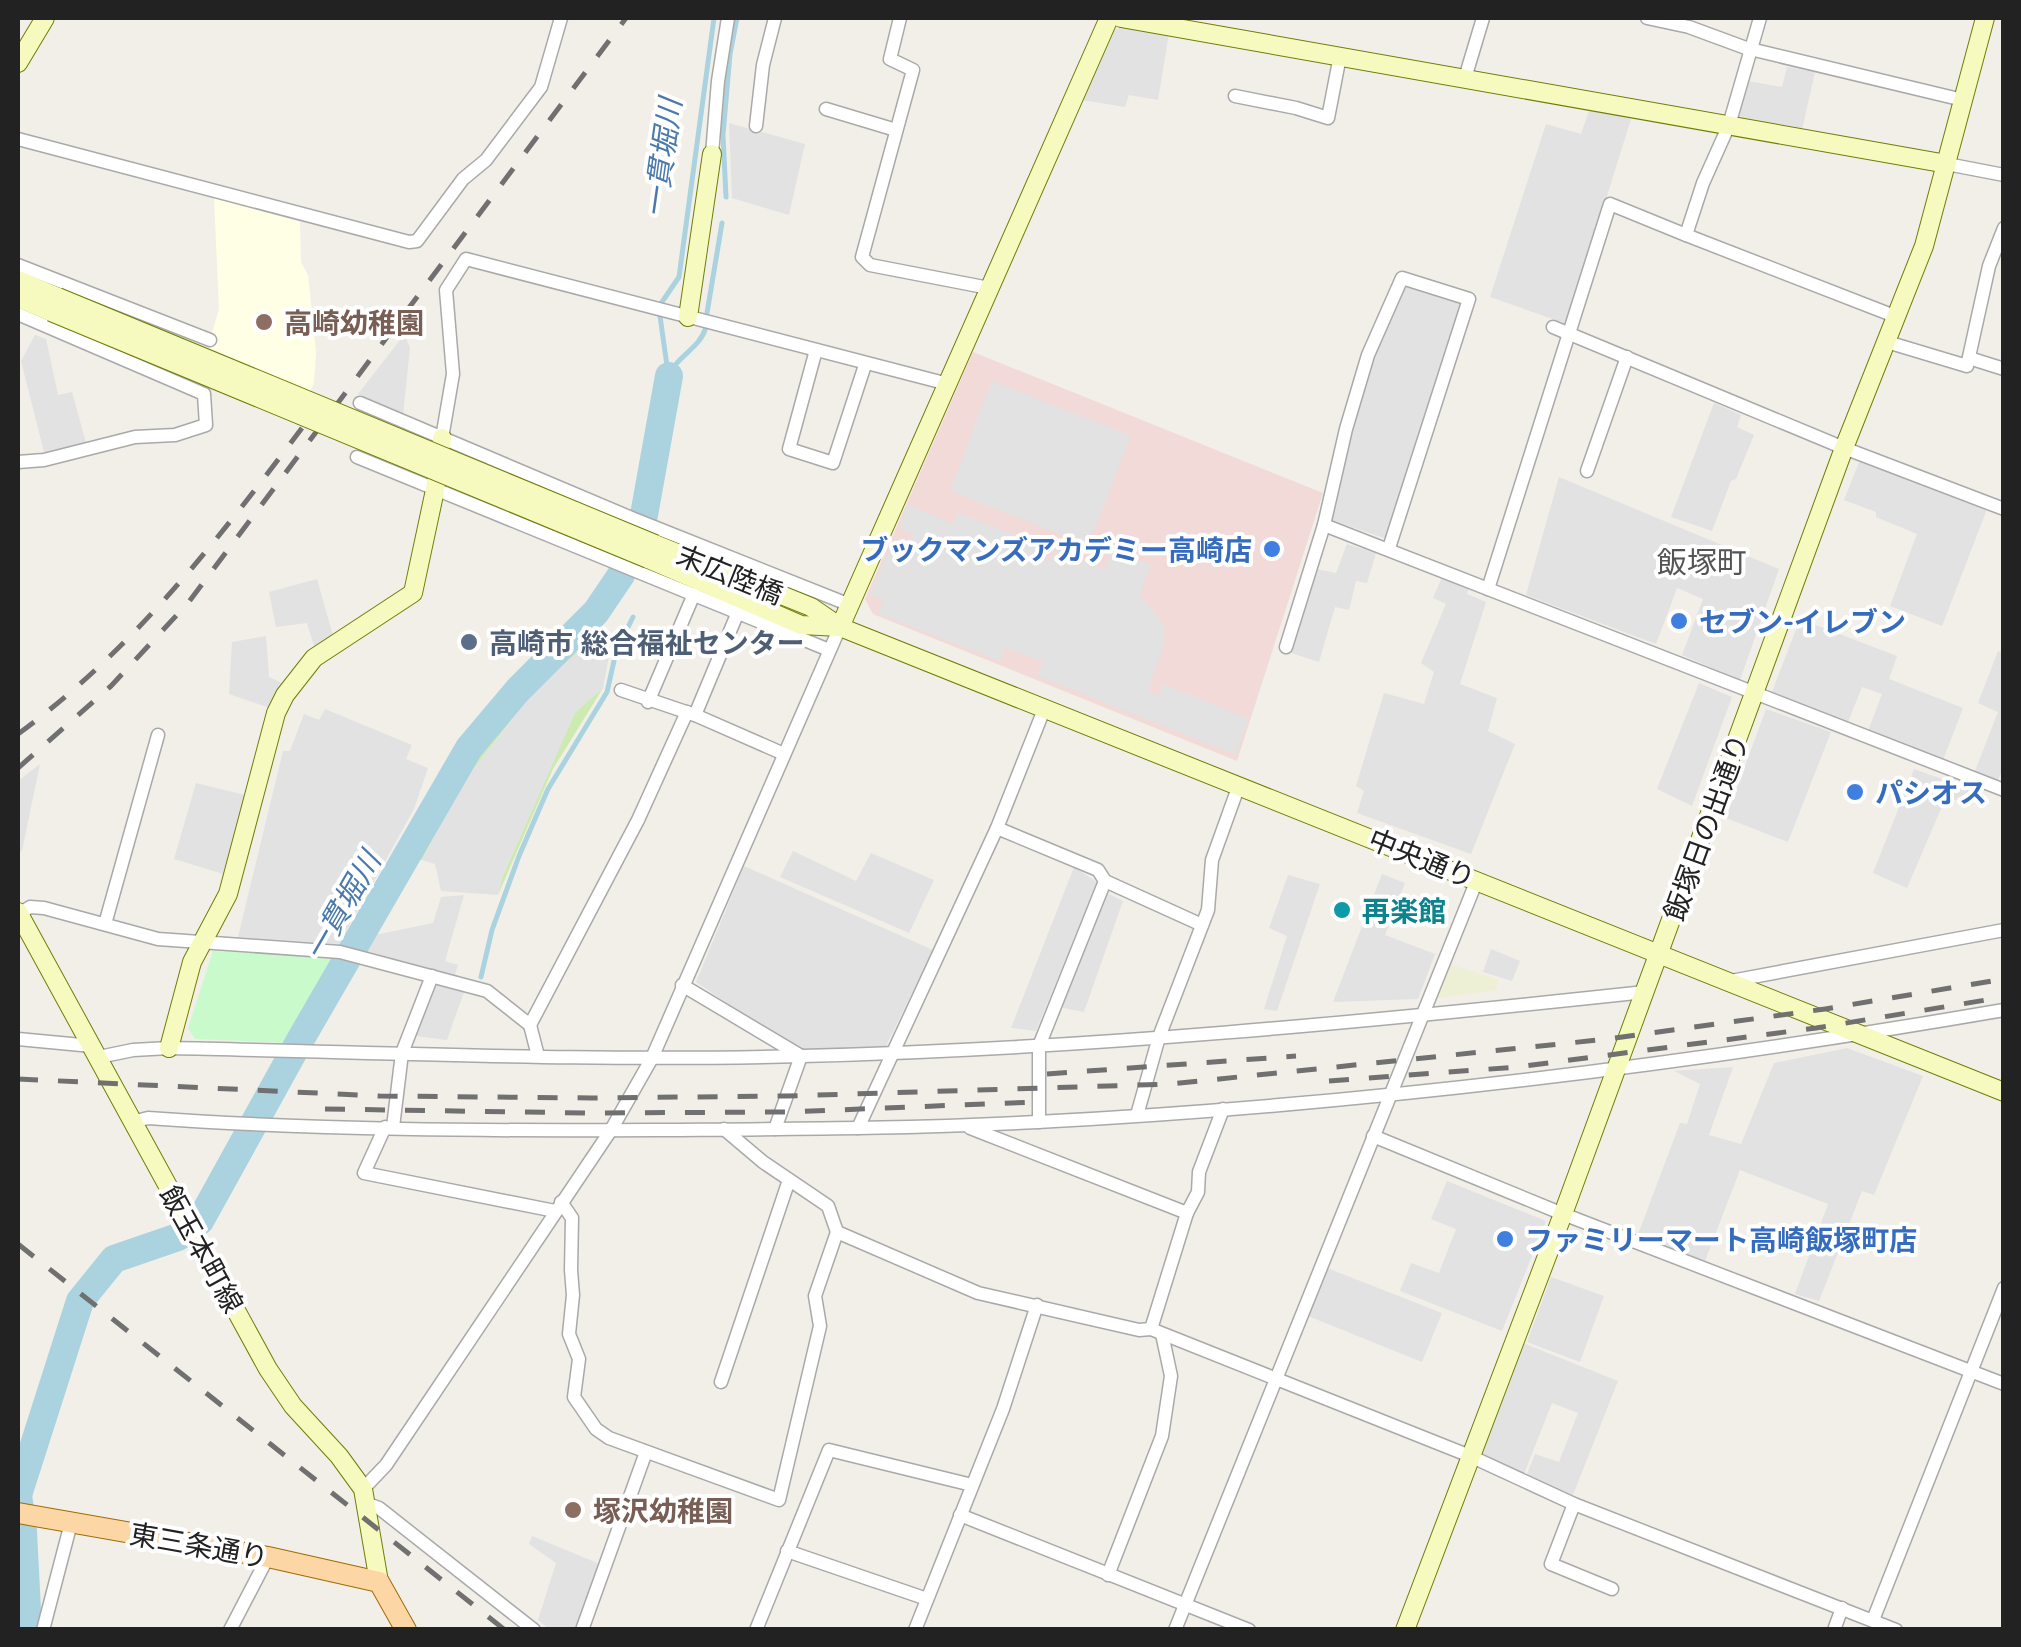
<svg xmlns="http://www.w3.org/2000/svg" width="2021" height="1647" font-family="Quicksand,'Noto Sans JP',sans-serif">
  <rect width="100%" height="100%" fill="#f2efe9"/>
  <polygon fill="#f2dad9" points="973,352 1323,493 1237,761 873,614 865,599"/>
  <polygon fill="#ffffe5" points="214,198 300,222 301,262 308,275 316,352 314,383 295,424 169,372 185,335 209,343 219,309"/>
  <polygon fill="#eef0d5" points="1449,964 1499,980 1495,991 1436,998"/>
  <g fill="#cdebb0">
    <polygon points="591,634 595,637 533,692 458,789 422,860 409,857 473,752 483,745 537,680"/>
    <polygon points="603,688 553,769 498,895 502,878 575,712"/>
  </g>
  <polygon fill="#c8facc" points="213,951 330,957 334,961 288,1043 195,1039 188,1028"/>
  <g fill="#e2e2e2">
    <polygon points="1126,25 1169,33 1158,100 1129,95 1125,107 1082,100 1110,32"/>
    <polygon points="1787,67 1815,72 1802,130 1736,118 1749,81 1782,87"/>
    <polygon points="1590,108 1631,119 1567,324 1490,297 1546,124 1581,134"/>
    <polygon points="729,123 805,144 789,215 732,198"/>
    <polygon points="1404,284 1462,302 1387,539 1331,520 1372,356"/>
    <polygon points="35,335 46,339 58,395 72,392 86,443 45,456 21,361"/>
    <polygon points="404,335 410,347 403,416 358,394"/>
    <polygon points="992,381 1131,436 1088,545 950,491"/>
    <polygon points="1714,403 1741,415 1737,427 1754,435 1736,479 1731,481 1712,531 1671,517"/>
    <polygon points="1860,460 1987,509 1942,626 1890,606 1917,534 1876,517 1876,512 1844,500"/>
    <polygon points="1559,477 1779,569 1740,680 1682,655 1703,599 1677,588 1656,644 1526,595"/>
    <polygon points="908,505 953,524 959,513 1039,545 1035,556 1049,562 1055,550 1104,569 1112,550 1150,565 1140,596 1159,618 1164,630 1163,648 1148,691 1159,696 1163,684 1248,719 1236,755 1038,676 1043,662 1005,648 1000,661 879,614 883,600 870,595 892,542 908,547 913,534 899,528"/>
    <polygon points="1347,544 1376,553 1367,583 1356,581 1349,610 1335,607 1319,662 1291,653 1316,569 1336,573"/>
    <polygon points="1442,577 1469,587 1467,594 1486,602 1460,684 1497,698 1488,731 1515,744 1471,854 1357,813 1364,791 1356,786 1384,693 1424,704 1434,672 1421,663 1446,604 1433,598"/>
    <polygon points="317,579 333,636 314,646 307,623 276,627 269,592"/>
    <polygon points="1800,619 1897,656 1889,679 1963,708 1943,760 1868,731 1882,694 1862,687 1848,722 1772,692"/>
    <polygon points="613,635 603,688 575,713 502,878 498,895 441,891 435,864 422,860 458,789 533,692 595,637"/>
    <polygon points="266,636 269,677 284,684 270,708 229,694 232,642"/>
    <polygon points="1998,651 2004,653 2004,767 1998,780 1975,771 1998,712 1978,703"/>
    <polygon points="1699,683 1732,697 1692,806 1657,789"/>
    <polygon points="325,709 412,745 406,759 428,768 414,809 339,944 238,937 283,751 290,751 304,714 319,720"/>
    <polygon points="1766,709 1831,732 1788,842 1726,818"/>
    <polygon points="40,764 22,851 18,853 18,781"/>
    <polygon points="1914,769 1978,792 1972,805 1946,797 1907,888 1873,873"/>
    <polygon points="196,783 245,795 223,874 174,859"/>
    <polygon points="793,851 856,881 871,853 934,880 909,933 780,877"/>
    <polygon points="744,866 933,950 886,1046 796,1050 696,982"/>
    <polygon points="1074,867 1097,882 1036,1031 1011,1028"/>
    <polygon points="1382,874 1405,883 1385,935 1435,954 1418,999 1333,1002"/>
    <polygon points="1288,875 1320,884 1277,1011 1264,1009 1287,936 1269,928"/>
    <polygon points="1105,892 1123,901 1084,1012 1059,1007"/>
    <polygon points="464,895 445,961 458,965 454,978 359,952 370,936 433,923 441,897"/>
    <polygon points="1491,949 1520,961 1512,981 1483,972"/>
    <polygon points="435,983 464,992 447,1040 415,1036"/>
    <polygon points="1847,1048 1923,1076 1874,1195 1862,1191 1819,1301 1795,1294 1828,1204 1740,1170 1705,1261 1637,1237 1680,1123 1687,1124 1700,1084 1674,1071 1733,1067 1709,1135 1741,1144 1774,1063"/>
    <polygon points="1447,1181 1546,1221 1502,1331 1400,1291 1411,1263 1439,1273 1456,1229 1431,1219"/>
    <polygon points="1327,1268 1442,1313 1422,1362 1308,1316"/>
    <polygon points="1551,1277 1604,1296 1580,1362 1527,1342"/>
    <polygon points="1520,1342 1618,1381 1573,1495 1526,1476 1535,1454 1559,1462 1578,1413 1552,1403 1524,1474 1476,1455"/>
    <polygon points="532,1536 600,1564 578,1629 549,1629 538,1620 556,1563 529,1544"/>
  </g>
  <g fill="none" stroke-linecap="round" stroke-linejoin="round">
    <g stroke="#aad3df" stroke-width="5">
      <polyline points="726,197 723,135 730,54 737,18"/>
      <polyline points="662,302 679,277 714,18"/>
      <polyline points="707,313 722,223"/>
      <polyline points="660,316 668,373"/>
      <path d="M669,376C677,355 700,349 706,327"/>
      <polyline points="481,977 492,930 519,856 548,789 607,692 616,652 633,617"/>
    </g>
    <g stroke="#aad3df" stroke-width="28">
      <polyline points="18,1495 80,1301 114,1259 178,1237 200,1221 299,1042 469,748 518,690 596,612 621,575 644,515 669,376"/>
      <polyline points="18,1495 23,1531 28,1630"/>
    </g>
    <g stroke="#a9a9a9" stroke-width="15">
      <g id="street">
        <polyline points="900,18 890,59 913,70 862,257 870,265 989,288"/>
        <polyline points="1647,18 1689,27 1746,48 1963,100"/>
        <polyline points="1465,78 1483,18"/>
        <polyline points="1235,96 1296,108 1328,118 1340,56"/>
        <polyline points="826,109 896,130"/>
        <polyline points="756,126 763,65 775,18"/>
        <polyline points="18,139 409,242 417,241 463,179 486,160 541,87 561,18"/>
        <polyline points="712,154 718,81 728,18"/>
        <polyline points="1947,164 2004,175"/>
        <polyline points="1686,235 1897,317"/>
        <polyline points="18,265 210,340"/>
        <polyline points="18,314 204,394 206,425 175,435 135,437 44,460 18,462"/>
        <polyline points="1553,327 1844,448 2004,509"/>
        <polyline points="1887,342 1967,366 1989,266 2004,228"/>
        <polyline points="816,350 789,449 833,463 865,365"/>
        <polyline points="1969,358 2004,369"/>
        <polyline points="360,403 634,519 850,605"/>
        <polyline points="442,438 453,374 446,290 466,259 948,384"/>
        <polyline points="357,457 829,650"/>
        <polyline points="1587,471 1627,357"/>
        <polyline points="1324,525 2004,790"/>
        <polyline points="1488,589 1610,204 1686,235 1703,183 1729,125 1760,18"/>
        <polyline points="1286,647 1324,525 1346,429 1368,355 1402,278 1469,299 1389,548"/>
        <polyline points="621,690 695,715 784,754"/>
        <polyline points="648,702 694,594"/>
        <polyline points="695,715 738,612"/>
        <polyline points="997,828 1098,870 1105,881 1039,1046 1039,1122"/>
        <polyline points="1105,881 1202,925"/>
        <polyline points="19,914 30,907 44,908 158,939 340,952 487,991 530,1025 538,1056"/>
        <polyline points="105,924 158,735"/>
        <polyline points="1731,981 2004,930"/>
        <polyline points="682,985 801,1056 775,1129"/>
        <polyline points="530,1025 638,820 687,712"/>
        <polyline points="18,1039 92,1046"/>
        <path d="M99,1057L133,1050L169,1048C380,1052 591,1062 802,1056C1084,1049 1365,1022 1645,992"/>
        <polyline points="1137,1115 1159,1037 1208,910 1212,860 1239,785"/>
        <path d="M132,1122L148,1118C316,1130 485,1131 653,1130C781,1129 909,1129 1037,1122C1361,1105 1684,1065 2004,1010"/>
        <polyline points="385,1127 364,1173 555,1211"/>
        <polyline points="393,1127 402,1053 432,976"/>
        <polyline points="858,1128 997,828 1045,707"/>
        <polyline points="970,1128 1187,1213"/>
        <polyline points="1373,1136 1563,1214 2004,1384"/>
        <polyline points="561,1202 572,1218 571,1270 573,1295 569,1334 579,1359 574,1397 596,1429 609,1438 779,1500 820,1326 815,1296 837,1232 828,1206 763,1162 724,1129"/>
        <polyline points="837,1232 978,1293 1139,1330 1151,1329 1470,1456 1574,1504 1896,1630"/>
        <polyline points="1151,1329 1187,1213 1198,1192 1199,1172 1223,1109"/>
        <polyline points="721,1382 789,1180"/>
        <polyline points="363,1489 386,1465 611,1130 652,1058 840,627"/>
        <polyline points="365,1503 379,1508 534,1630"/>
        <polyline points="1574,1504 1551,1564 1612,1589"/>
        <polyline points="960,1515 1249,1630"/>
        <polyline points="787,1551 927,1599"/>
        <polyline points="1108,1575 1162,1436 1171,1376 1162,1334"/>
        <polyline points="1873,1620 2004,1288"/>
        <polyline points="43,1630 71,1523"/>
        <polyline points="230,1630 268,1557"/>
        <polyline points="582,1630 646,1452"/>
        <polyline points="756,1630 829,1450 972,1485"/>
        <polyline points="915,1630 1003,1409 1037,1305"/>
        <polyline points="1175,1630 1477,880"/>
        <polyline points="1834,1630 1842,1608"/>
      </g>
    </g>
    <g stroke="#707d05" stroke-width="20">
      <g id="secondary">
        <polyline points="1121,18 1947,164"/>
        <polyline points="18,63 45,18"/>
        <polyline points="18,280 58,297"/>
        <polyline points="18,298 51,312"/>
        <polyline points="688,317 712,154"/>
        <polyline points="655,544 811,607 840,627 2004,1092"/>
        <polyline points="648,559 801,625 839,627"/>
        <polyline points="840,627 1109,18"/>
        <polyline points="18,912 268,1369 293,1406 339,1456 363,1489 379,1582"/>
        <polyline points="169,1048 192,962 228,894 276,713 285,695 314,658 413,593 435,490 442,438"/>
        <polyline points="1405,1630 1563,1214 1844,448 1924,246 1985,18"/>
      </g>
    </g>
    <g stroke="#a06b00" stroke-width="22">
      <polyline id="primary" points="18,1513 268,1557 379,1582 406,1630"/>
    </g>
    <use href="#street" stroke="#fff" stroke-width="12"/>
    <use href="#secondary" stroke="#f7fabf" stroke-width="18"/>
    <use href="#primary" stroke="#fcd6a4" stroke-width="20"/>
    <g stroke="#707070" stroke-width="5" stroke-dasharray="20 20" stroke-linecap="butt">
      <path d="M18,734C133,650 217,541 302,428"/>
      <polyline points="18,768 111,686 188,603 626,18"/>
      <polyline points="1047,1074 1296,1056"/>
      <polyline points="18,1079 380,1096 591,1098 787,1096 1170,1084 1608,1039 1825,1009 2004,979"/>
      <polyline points="1329,1081 1517,1067 1816,1028 2004,997"/>
      <polyline points="325,1109 586,1113 786,1112 1035,1102"/>
      <polyline points="18,1244 505,1630"/>
    </g>
    <g stroke="#707d05" stroke-width="20" stroke-linecap="butt">
      <g id="secondary-bridge">
        <polyline points="58,297 655,544"/>
        <polyline points="51,312 648,559"/>
      </g>
    </g>
    <use href="#secondary-bridge" stroke="#f7fabf" stroke-width="18"/>
  </g>
  <g fill="#8d6e63" stroke="#fff" stroke-width="4">
    <circle cx="264" cy="322" r="10"/>
    <circle cx="573" cy="1510" r="10"/>
  </g>
  <g fill="#3f7fe0" stroke="#fff" stroke-width="4">
    <circle cx="1272" cy="549" r="10"/>
    <circle cx="1679" cy="621" r="10"/>
    <circle cx="1855" cy="792" r="10"/>
    <circle cx="1505" cy="1239" r="10"/>
  </g>
  <circle fill="#5c6f8a" stroke="#fff" stroke-width="4" cx="469" cy="642" r="10"/>
  <circle fill="#0f9aa8" stroke="#fff" stroke-width="4" cx="1342" cy="910" r="10"/>
  <g text-anchor="middle" dominant-baseline="central" stroke-width="8" stroke-linejoin="round" paint-order="stroke">
    <g font-size="28" font-weight="bold" fill="#785e54" stroke="#fff" text-anchor="start">
      <text x="284" y="322">高崎幼稚園</text>
      <text x="593" y="1510">塚沢幼稚園</text>
    </g>
    <g font-size="28" font-weight="bold" fill="#366cbe" stroke="#fff" text-anchor="start">
      <text x="1252" y="549" text-anchor="end">ブックマンズアカデミー高崎店</text>
      <text x="1699" y="621">セブン-イレブン</text>
      <text x="1875" y="792">パシオス</text>
      <text x="1525" y="1239">ファミリーマート高崎飯塚町店</text>
    </g>
    <g font-size="28" fill="#222" stroke="#fff">
      <text transform="translate(730 574) rotate(22)">末広陸橋</text>
      <text transform="translate(1706 827) rotate(-70)">飯塚日の出通り</text>
      <text transform="translate(1422 858) rotate(22)">中央通り</text>
      <text transform="translate(202 1249) rotate(61)">飯玉本町線</text>
      <text transform="translate(199 1545) rotate(10)">東三条通り</text>
    </g>
    <g font-size="28" font-weight="bold" fill="#4e5e75" stroke="#fff" text-anchor="start">
      <text x="489" y="642">高崎市 総合福祉センター</text>
    </g>
    <g font-size="28" font-weight="bold" fill="#0d838f" stroke="#fff" text-anchor="start">
      <text x="1362" y="910">再楽館</text>
    </g>
    <g font-size="30" font-style="italic" fill="#4a7aab" stroke="#fff">
      <text transform="translate(662 158) rotate(-82)">一貫堀川</text>
      <text transform="translate(342 906) rotate(-60)">一貫堀川</text>
    </g>
    <g font-size="30" fill="#555" stroke="#fff">
      <text x="1702" y="562">飯塚町</text>
    </g>
  </g>
  <rect width="2021" height="1647" fill="none" stroke="#222222" stroke-width="40"/>
</svg>
